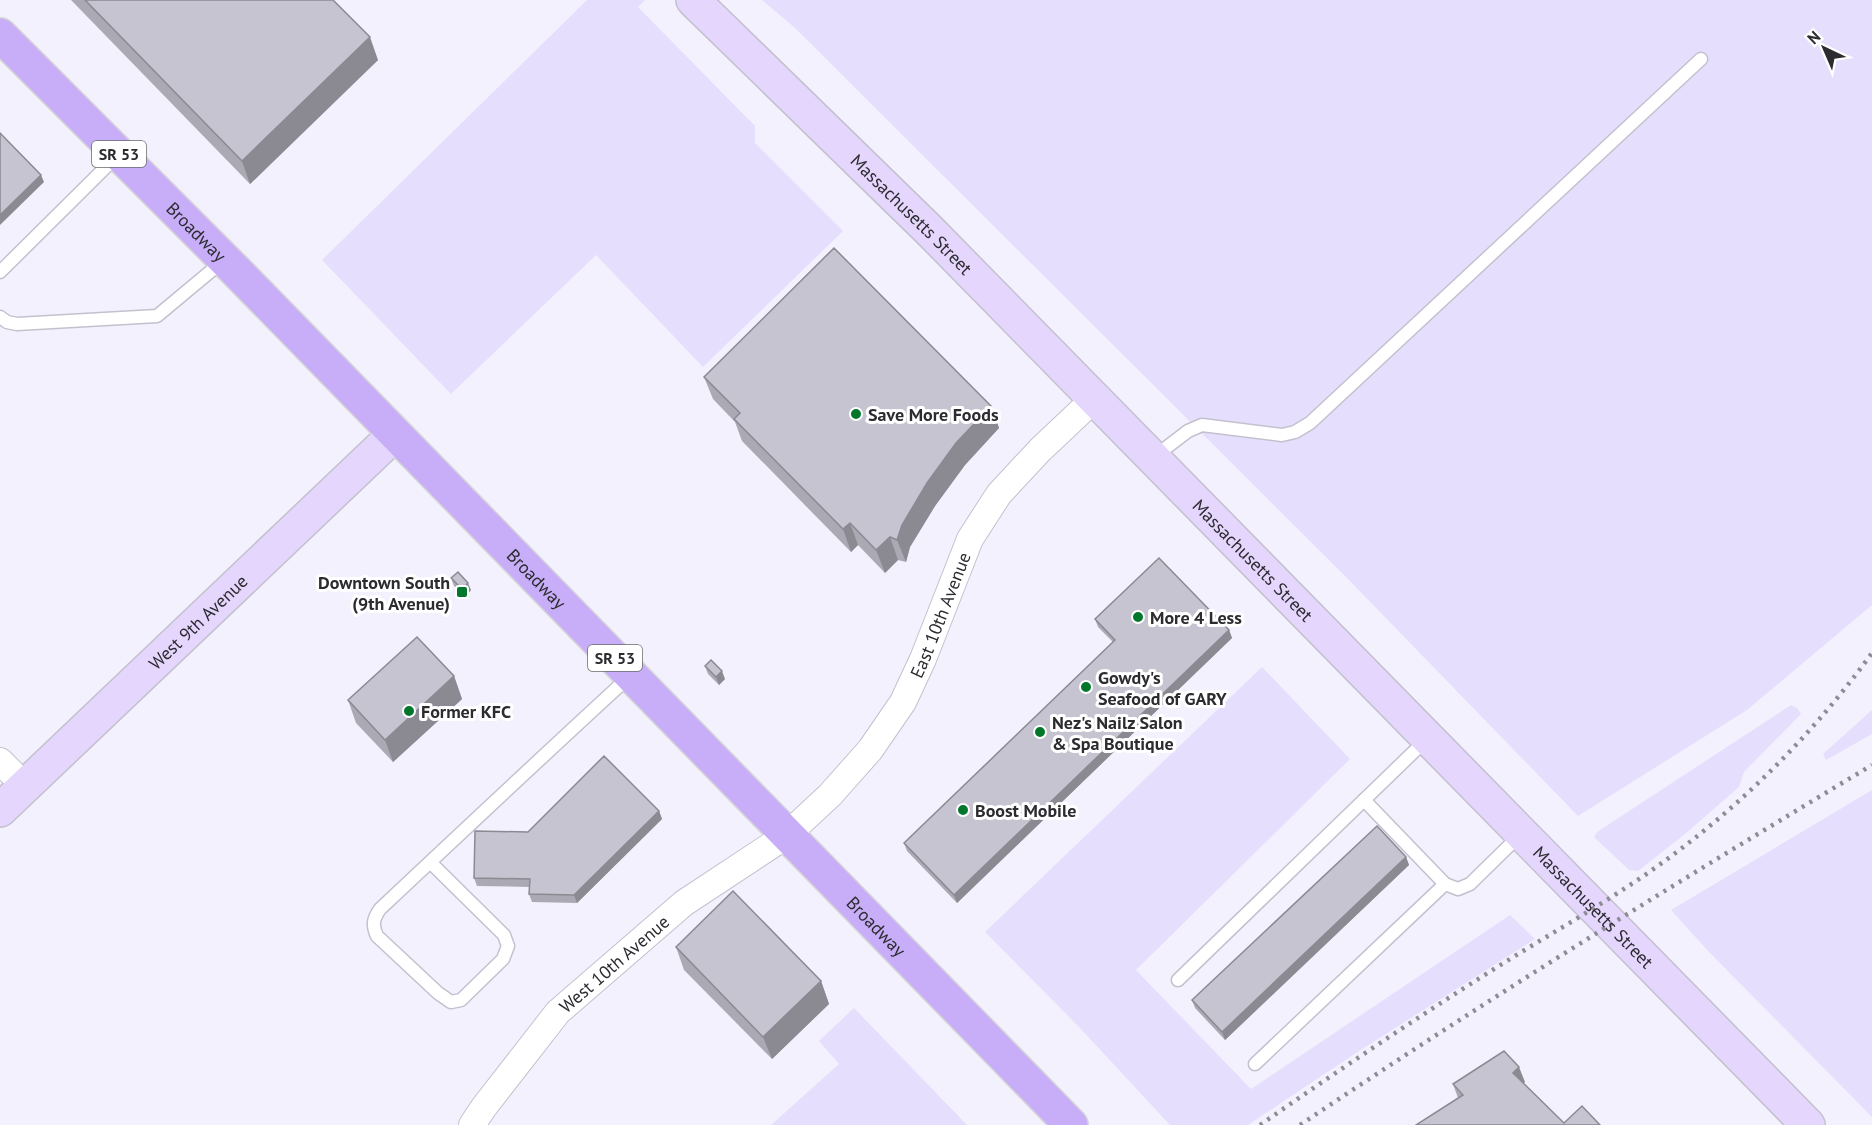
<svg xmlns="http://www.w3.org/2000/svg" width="1872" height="1125" font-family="'PT Sans',sans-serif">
  <rect width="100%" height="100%" fill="#f4f1fe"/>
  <g fill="#e6defd">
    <polygon points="587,0 645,0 638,7 755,126 755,143 843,231 703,367 596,255 451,394 322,260"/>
    <polygon points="762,0 1872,0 1872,605 1747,710 1578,816 1348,579 795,28"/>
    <polygon points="1262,667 1350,759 1136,970 1251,1089 1510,915 1535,939 1359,1051 1248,1125 1170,1125 1078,1026 985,932"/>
    <polygon points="1791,705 1797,708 1801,714 1744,772 1739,787 1685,834 1638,871 1629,870 1594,837 1597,832"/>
    <polygon points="1872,710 1872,734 1826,760 1823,754"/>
    <polygon points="1872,790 1872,1117 1708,951 1671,910"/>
    <polygon points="854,1008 967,1125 771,1125 839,1064 819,1041"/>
  </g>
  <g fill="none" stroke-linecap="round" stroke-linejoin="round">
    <g stroke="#c4c1ce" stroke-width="15">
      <g id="lane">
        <polyline points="0,272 118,155"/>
        <polyline points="0,317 7,322 17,324 157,316 223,261"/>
        <polyline points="1154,457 1188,431 1202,425 1282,435 1295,432 1310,423 1701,59"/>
        <polyline points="1364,800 1445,884"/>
        <path d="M430,862L504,935L508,946L503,959L461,1000L451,1002L438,993L377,936C372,925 373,919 380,909C463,831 546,753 630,676"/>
        <polyline points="1178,980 1427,739"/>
        <polyline points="1255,1064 1445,884 1458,889 1470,884 1520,835"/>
      </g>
    </g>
    <g stroke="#c4c1ce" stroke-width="28">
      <g id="street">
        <polyline points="0,761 25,786"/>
        <path id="s1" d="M472,1125L484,1107L558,1012L684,903L787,835L830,795L870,750L903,702L923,659L970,539L999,494L1040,450L1095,398"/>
      </g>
    </g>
    <g stroke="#c4c1ce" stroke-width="36">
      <g id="secondary">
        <path id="s2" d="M693,0L929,230L1808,1125"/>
        <path id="s3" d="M0,810L395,434"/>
      </g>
    </g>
    <g stroke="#d5d5d6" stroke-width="36">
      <g id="primary">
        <path id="s4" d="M0,35L238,273L1071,1125"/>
      </g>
    </g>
    <use href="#lane" stroke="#fff" stroke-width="12"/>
    <use href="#street" stroke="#fff" stroke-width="26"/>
    <use href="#secondary" stroke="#e4d6fc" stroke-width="33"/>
    <use href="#primary" stroke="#c8aef8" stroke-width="33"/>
    <g stroke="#8d8b93" stroke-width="4.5" stroke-dasharray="3 6" stroke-linecap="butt">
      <path d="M1260,1125C1342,1068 1425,1012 1510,959C1554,932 1599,906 1642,877C1731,816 1808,741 1872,653"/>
      <path d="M1300,1125C1487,999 1679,881 1872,765"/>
    </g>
  </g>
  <g fill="#aba9b4">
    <polygon points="71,0 333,0 378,60 250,184"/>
    <polygon points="704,377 991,406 999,428 965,465 935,506 910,547 906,562 898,560 885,573 858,545 851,552 742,441 735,422 713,399"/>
    <polygon points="451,578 471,590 465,597 454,586"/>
    <polygon points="1095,619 1229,630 1232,638 957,903 907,851 904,843 1113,642 1098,627"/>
    <polygon points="705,666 725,679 719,685 708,674"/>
    <polygon points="454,676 462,699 393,762 356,723 348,700"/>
    <polygon points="659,811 662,819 577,903 532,902 529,894 530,887 477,886 474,878 528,832"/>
    <polygon points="1406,857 1409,865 1225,1040 1195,1008 1192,1000"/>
    <polygon points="676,947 821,981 829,1004 772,1059 684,970"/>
    <polygon points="1525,1082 1523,1083 1564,1123 1600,1125 1416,1125 1458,1098 1453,1084"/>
  </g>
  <g fill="#8b8992">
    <polygon points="370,37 378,60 250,184 242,161"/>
    <polygon points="41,175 44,182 0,225 0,215"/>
    <polygon points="991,406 999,428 965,465 935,506 910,547 906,562 897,540 902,525 927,483 956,443"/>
    <polygon points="850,523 858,545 851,552 843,529"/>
    <polygon points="890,537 898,560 885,573 876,550"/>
    <polygon points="468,583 471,590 465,597 462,589"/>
    <polygon points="1229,630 1232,638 957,903 954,895"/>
    <polygon points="722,671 725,679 719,685 716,677"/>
    <polygon points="454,676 462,699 393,762 385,740"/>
    <polygon points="659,811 662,819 577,903 574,895"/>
    <polygon points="1406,857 1409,865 1225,1040 1222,1032"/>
    <polygon points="821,981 829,1004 772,1059 763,1037"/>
    <polygon points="1519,1067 1525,1082 1518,1088 1513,1073"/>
  </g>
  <g fill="#c7c4d1" stroke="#8b8992" stroke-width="1.5">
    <polygon points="85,0 333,0 370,37 242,161"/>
    <polygon points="0,133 41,175 0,215"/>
    <polygon points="834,248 991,406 956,443 927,483 902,525 897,540 890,537 876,550 850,523 843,529 734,419 740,413 704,377"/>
    <polygon points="1159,558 1229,630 954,895 904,843 1115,640 1095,619"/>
    <polygon points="458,572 468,583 462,589 451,578"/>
    <polygon points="417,637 454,676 385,740 348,700"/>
    <polygon points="711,660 722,671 716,677 705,666"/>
    <polygon points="604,756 659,811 574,895 529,894 530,879 474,878 475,831 528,832"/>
    <polygon points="1377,826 1406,857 1222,1032 1192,1000"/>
    <polygon points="733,891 821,981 763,1037 676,947"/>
    <polygon points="1504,1051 1519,1067 1513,1073 1564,1123 1582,1106 1600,1125 1416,1125 1463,1095 1453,1084"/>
  </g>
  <g fill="#02772c" stroke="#fff" stroke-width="2">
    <circle cx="856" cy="414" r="6"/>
    <rect x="456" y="586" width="12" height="12" rx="3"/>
    <circle cx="1138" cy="617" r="6"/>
    <circle cx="1086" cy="687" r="6"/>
    <circle cx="409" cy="711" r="6"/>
    <circle cx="1040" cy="732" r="6"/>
    <circle cx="963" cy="810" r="6"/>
  </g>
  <g text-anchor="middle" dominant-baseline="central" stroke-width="6" stroke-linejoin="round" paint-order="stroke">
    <g fill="#fff" stroke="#6b6b6e" stroke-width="1.5">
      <rect x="92" y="141" width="54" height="26" rx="4.5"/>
      <rect x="588" y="645" width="54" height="26" rx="4.5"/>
    </g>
    <g font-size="16" font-weight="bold" fill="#2c2b30">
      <text x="119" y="154">SR 53</text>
      <text x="615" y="658">SR 53</text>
    </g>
    <g font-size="18" fill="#2c2b30" stroke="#fff">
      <text stroke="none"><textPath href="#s2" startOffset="306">Massachusetts Street</textPath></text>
      <text stroke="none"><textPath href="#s4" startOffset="278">Broadway</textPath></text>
      <text stroke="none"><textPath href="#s2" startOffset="792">Massachusetts Street</textPath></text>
      <text stroke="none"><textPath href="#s4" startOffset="764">Broadway</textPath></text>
      <text stroke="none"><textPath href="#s1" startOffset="704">East 10th Avenue</textPath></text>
      <text stroke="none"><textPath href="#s3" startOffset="273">West 9th Avenue</textPath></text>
      <text stroke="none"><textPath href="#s2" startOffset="1278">Massachusetts Street</textPath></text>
      <text stroke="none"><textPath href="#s4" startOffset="1250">Broadway</textPath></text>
      <text stroke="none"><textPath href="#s1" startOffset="216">West 10th Avenue</textPath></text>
    </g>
    <g font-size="18" font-weight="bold" fill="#2c2b30" stroke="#fff" text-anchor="start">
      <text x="868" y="414">Save More Foods</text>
      <text x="450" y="582" text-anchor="end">Downtown South<tspan x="450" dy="21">(9th Avenue)</tspan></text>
      <text x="1150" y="617">More 4 Less</text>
      <text x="1098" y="677">Gowdy's<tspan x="1098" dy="21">Seafood of GARY</tspan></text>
      <text x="421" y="711">Former KFC</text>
      <text x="1052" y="722">Nez's Nailz Salon<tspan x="1052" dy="21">&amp; Spa Boutique</tspan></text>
      <text x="975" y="810">Boost Mobile</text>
    </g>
  </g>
  <g transform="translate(1824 48) rotate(316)" stroke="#ffffff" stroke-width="4.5" paint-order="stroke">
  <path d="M0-4.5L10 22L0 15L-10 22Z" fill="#2c2b30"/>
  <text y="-9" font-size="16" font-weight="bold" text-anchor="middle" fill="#2c2b30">N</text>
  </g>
</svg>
